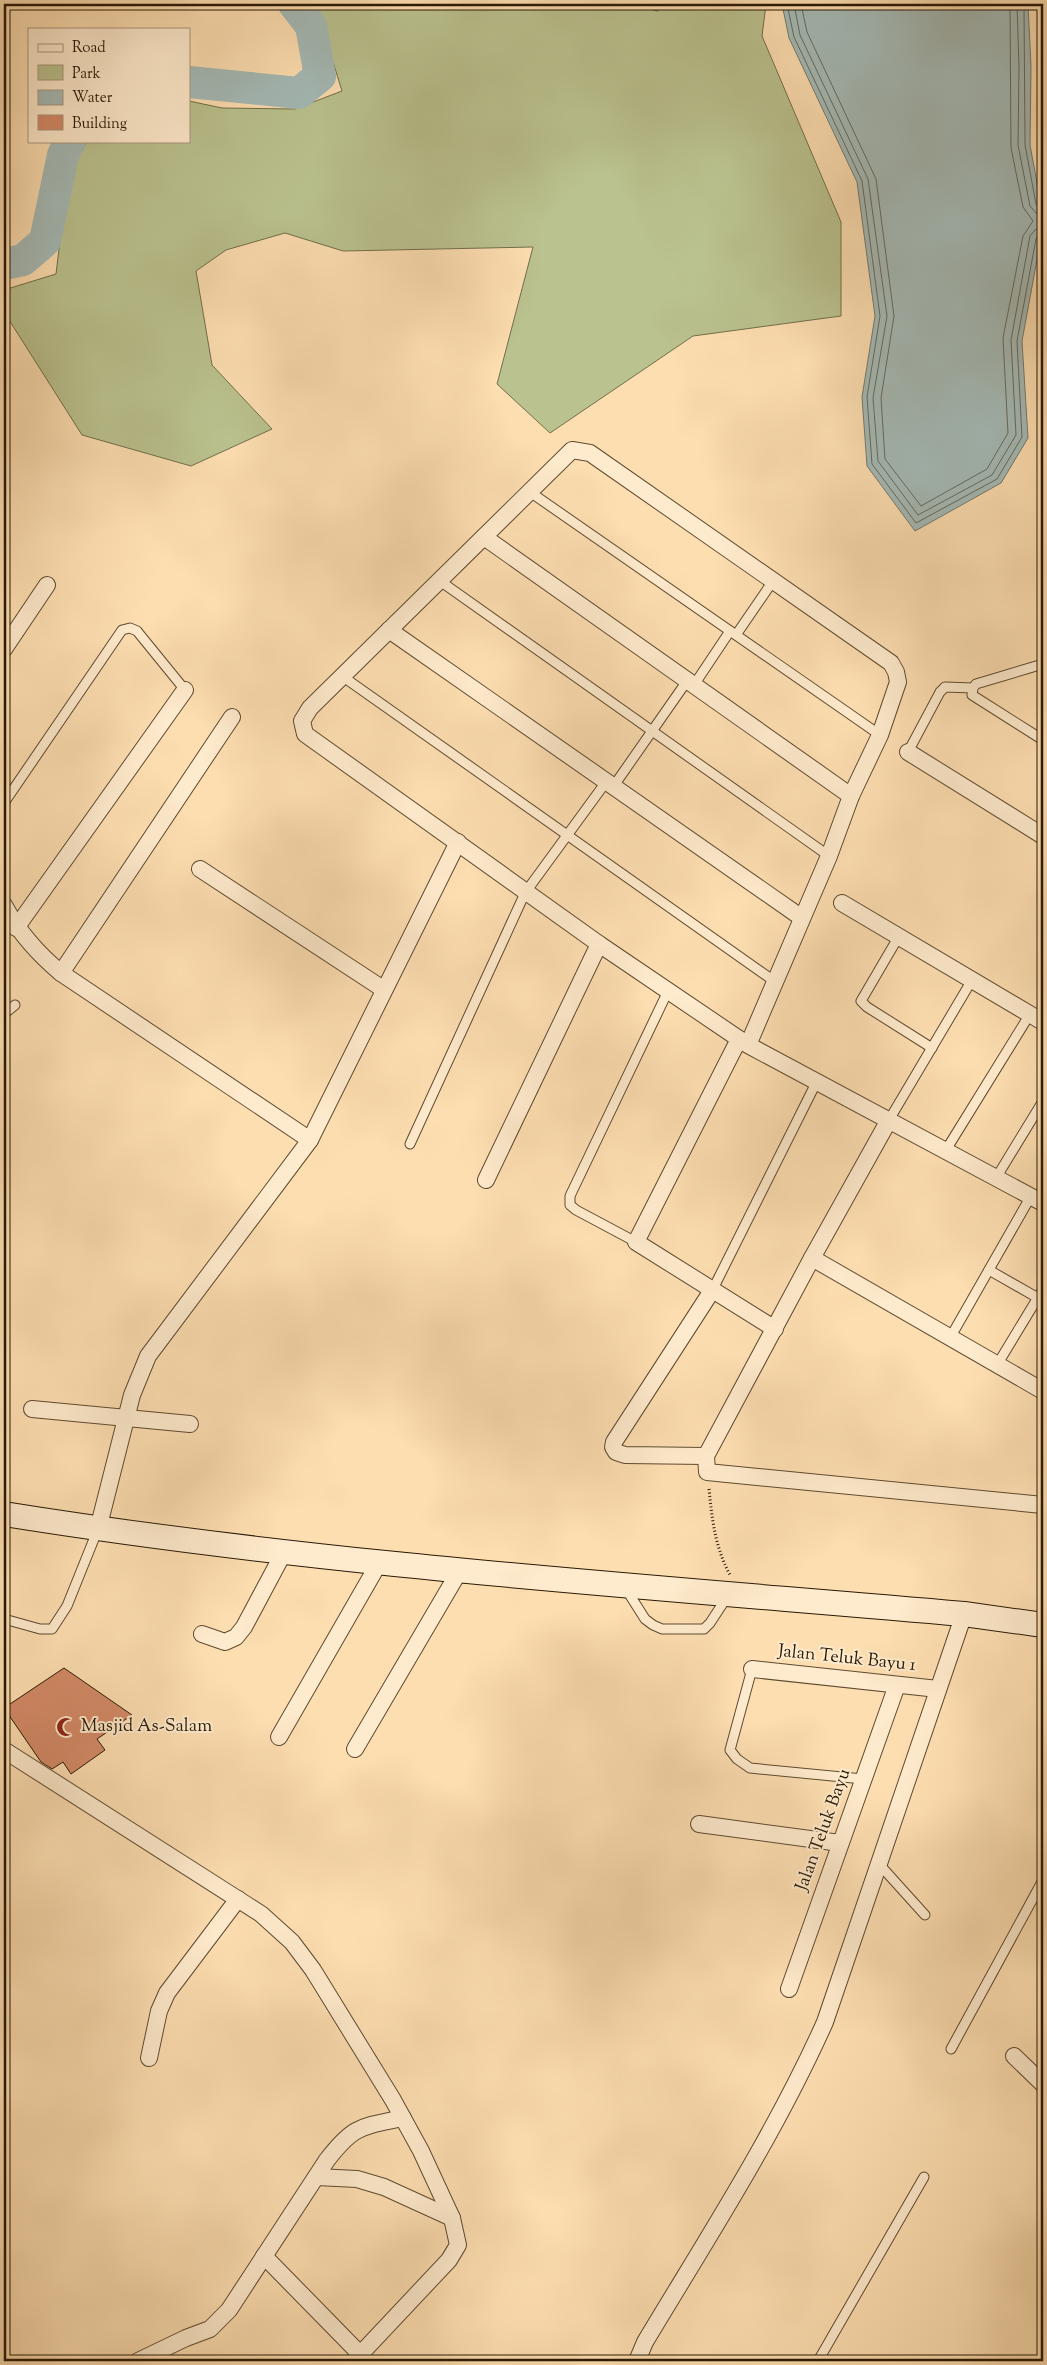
<svg xmlns="http://www.w3.org/2000/svg" width="1047" height="2365" font-family="'Sorts Mill Goudy',serif">
  <rect width="100%" height="100%" fill="#fddeb1"/>
  <filter id="stains"><feTurbulence type="fractalNoise" baseFrequency=".004" numOctaves="4"/><feColorMatrix values="0 0 0 0 .2 0 0 0 0 .09 0 0 0 0 .02 0 0 0 .5 -.17"/></filter>
  <radialGradient id="worn" r=".72"><stop offset=".6" stop-color="#630" stop-opacity="0"/><stop offset="1" stop-color="#630" stop-opacity=".3"/></radialGradient>
  <polygon fill="#bac28f" stroke="#726e4a" points="315,4 635,4 657,11 667,4 766,4 762,36 841,222 841,316 693,336 550,433 497,384 533,247 343,251 285,233 226,250 196,271 212,365 272,429 191,466 82,435 4,312 4,290 56,274 63,216 74,159 88,141 189,141 189,101 222,108 295,109 342,91"/>
  <g fill="#a4bab6" stroke="#737a6f">
    <polygon points="635,4 667,4 657,11"/>
    <polygon points="782,4 1028,4 1031,66 1030,145 1043,215 1043,227 1022,341 1028,438 1001,483 915,531 867,466 862,397 875,316 857,182 789,38"/>
  </g>
  <g fill="none" stroke-linecap="round" stroke-linejoin="round">
    <g stroke="#666a5e" stroke-width="1">
      <polyline points="787,4 794,37 862,181 880,316 867,397 872,464 916,523 997,479 1022,437 1017,341 1036,239 1039,235 1043,234"/>
      <polyline points="794,4 800,35 868,179 887,316 873,398 878,461 918,515 992,475 1016,435 1011,340 1030,236 1035,230 1043,228"/>
      <polyline points="801,4 807,32 876,179 894,316 881,398 885,459 921,506 987,469 1008,433 1003,338 1023,236 1033,221 1023,207 1011,148 1010,4"/>
      <polyline points="1017,4 1019,66 1018,145 1030,206 1036,213 1043,215"/>
      <polyline points="1024,4 1025,145 1036,204 1039,208 1043,208"/>
    </g>
    <g stroke="#a4bab6" stroke-width="32">
      <polyline points="189,82 299,93 320,76 311,26 294,4"/>
      <polyline points="4,264 23,260 45,241 63,155 70,141"/>
    </g>
  </g>
  <polygon fill="#d48a68" stroke="#291905" points="64,1668 132,1715 97,1739 105,1750 71,1774 63,1762 52,1769 41,1762 4,1708"/>
  <g fill="none" stroke-linecap="round" stroke-linejoin="round">
    <g stroke="#5e4a30" stroke-width="11">
      <g id="lane">
        <polyline points="530,492 880,735"/>
        <polyline points="440,581 829,856"/>
        <polyline points="736,635 773,581"/>
        <polyline points="1043,664 976,684 973,688 972,695 1043,740"/>
        <polyline points="342,676 774,981"/>
        <polyline points="694,685 730,631"/>
        <polyline points="908,752 940,692 945,687 973,688"/>
        <polyline points="613,787 687,681"/>
        <polyline points="4,803 122,630 130,628 137,631 185,690"/>
        <polyline points="899,936 861,1001 867,1007 932,1048"/>
        <polyline points="4,1014 15,1005"/>
        <polyline points="889,1120 972,980"/>
        <polyline points="410,1144 525,893 606,782"/>
        <polyline points="946,1150 1030,1014"/>
        <polyline points="996,1178 1043,1101"/>
        <polyline points="636,1242 576,1210 570,1205 570,1196 668,991"/>
        <polyline points="989,1270 1038,1298"/>
        <polyline points="713,1289 817,1081"/>
        <polyline points="950,1338 1031,1196"/>
        <polyline points="997,1365 1043,1289"/>
        <polyline points="626,1589 645,1619 653,1625 662,1629 704,1629 710,1623 727,1597"/>
        <polyline points="4,1619 40,1629 52,1629 67,1606 98,1529"/>
        <polyline points="752,1669 730,1750 737,1759 750,1768 863,1779"/>
        <polyline points="879,1864 925,1915"/>
        <polyline points="951,2049 1043,1880"/>
        <polyline points="818,2361 924,2177"/>
      </g>
    </g>
    <g stroke="#5e4a30" stroke-width="18">
      <g id="street">
        <polyline points="484,537 851,796"/>
        <polyline points="389,630 802,918"/>
        <polyline points="4,649 47,585"/>
        <polyline points="908,752 1043,836"/>
        <polyline points="200,869 383,989"/>
        <polyline points="842,903 1043,1022"/>
        <path d="M4,905C19,933 37,953 61,973L310,1140"/>
        <polyline points="16,928 185,690"/>
        <polyline points="61,973 232,717"/>
        <polyline points="739,1039 636,1242 775,1329"/>
        <polyline points="748,1045 829,856 851,796 880,735 898,682 896,672 891,663 590,453 572,450 310,708 302,721 305,734 599,944 748,1045 1043,1203"/>
        <polyline points="889,1120 812,1258 706,1456 707,1472 1043,1505"/>
        <polyline points="486,1180 599,944"/>
        <polyline points="812,1258 1043,1391"/>
        <polyline points="32,1409 190,1424"/>
        <polyline points="706,1456 625,1455 616,1452 613,1447 614,1442 713,1289"/>
        <polyline points="98,1529 132,1395 148,1356 310,1140 458,842"/>
        <polyline points="202,1634 225,1642 236,1637 244,1627 284,1552"/>
        <polyline points="752,1669 938,1689"/>
        <polyline points="279,1737 379,1563"/>
        <polyline points="355,1749 460,1570"/>
        <polyline points="4,1750 261,1914 292,1942 313,1970 393,2100 421,2151 452,2218 458,2245 449,2260 354,2361"/>
        <polyline points="699,1824 840,1843"/>
        <polyline points="789,1989 897,1685"/>
        <polyline points="1014,2056 1043,2084"/>
        <polyline points="149,2058 159,2011 167,1993 238,1899"/>
        <polyline points="316,2177 357,2179 384,2187 452,2218"/>
        <polyline points="264,2256 360,2354"/>
        <path d="M138,2361L186,2338L210,2329L229,2310L327,2160C354,2125 361,2127 403,2118"/>
        <path d="M637,2361L645,2342C708,2237 775,2134 825,2022L964,1614"/>
      </g>
    </g>
    <g stroke="#291905" stroke-width="26">
      <path id="secondary" d="M4,1514C322,1565 643,1586 964,1614L1043,1625"/>
    </g>
    <path stroke="#291905" stroke-width="3" stroke-dasharray="1 2.5" stroke-linecap="butt" d="M709,1489C712,1519 715,1547 730,1575"/>
    <use href="#lane" stroke="#feeacc" stroke-width="9"/>
    <use href="#street" stroke="#feeacc" stroke-width="16"/>
    <use href="#secondary" stroke="#feeacc" stroke-width="24"/>
  </g>
  <defs>
    <g id="mosque-bare" transform="scale(1.5)"><path d="M3.5-4.9A6 6 0 1 0 3.5 4.9A5 5 0 1 1 3.5-4.9Z" fill="#8f2418" stroke="#feeacc" stroke-width="2.5" paint-order="stroke"/></g>
  </defs>
  <g fill-rule="evenodd">
    <use href="#mosque-bare" x="66" y="1727"/>
  </g>
  <g text-anchor="middle" dominant-baseline="central" stroke-width="4" stroke-linejoin="round" paint-order="stroke">
    <g font-size="18" fill="#291905" stroke="#feeacc">
      <text transform="translate(847 1659) rotate(6)">Jalan Teluk Bayu 1</text>
      <text transform="translate(824 1830) rotate(-70)">Jalan Teluk Bayu</text>
    </g>
    <g font-size="18" fill="#291905" stroke="#feeacc" text-anchor="start">
      <text x="81" y="1727">Masjid As-Salam</text>
    </g>
  </g>
  <rect width="1047" height="2365" fill="none" stroke="#fddeb1" stroke-width="20"/>
  <rect x="5" y="5" width="1037" height="2355" fill="none" stroke="#291905" stroke-width="2.5"/>
  <rect x="10" y="10" width="1027" height="2345" fill="none" stroke="#291905"/>
  <rect x="28" y="28" width="162" height="115" fill="#feeacc" stroke="#a9967c"/>
  <rect x="38" y="44" width="25" height="8" fill="#feeacc" stroke="#a9967c"/>
  <text x="72" y="52" font-size="15" fill="#291905">Road</text>
  <rect x="38" y="65" width="25" height="15" fill="#bac28f" stroke="#a9967c"/>
  <text x="72" y="78" font-size="15" fill="#291905">Park</text>
  <rect x="38" y="90" width="25" height="15" fill="#a4bab6" stroke="#a9967c"/>
  <text x="72" y="102" font-size="15" fill="#291905">Water</text>
  <rect x="38" y="115" width="25" height="15" fill="#d48a68" stroke="#a9967c"/>
  <text x="72" y="128" font-size="15" fill="#291905">Building</text>
  <rect width="100%" height="100%" filter="url(#stains)"/>
  <rect width="100%" height="100%" fill="url(#worn)"/>
</svg>
